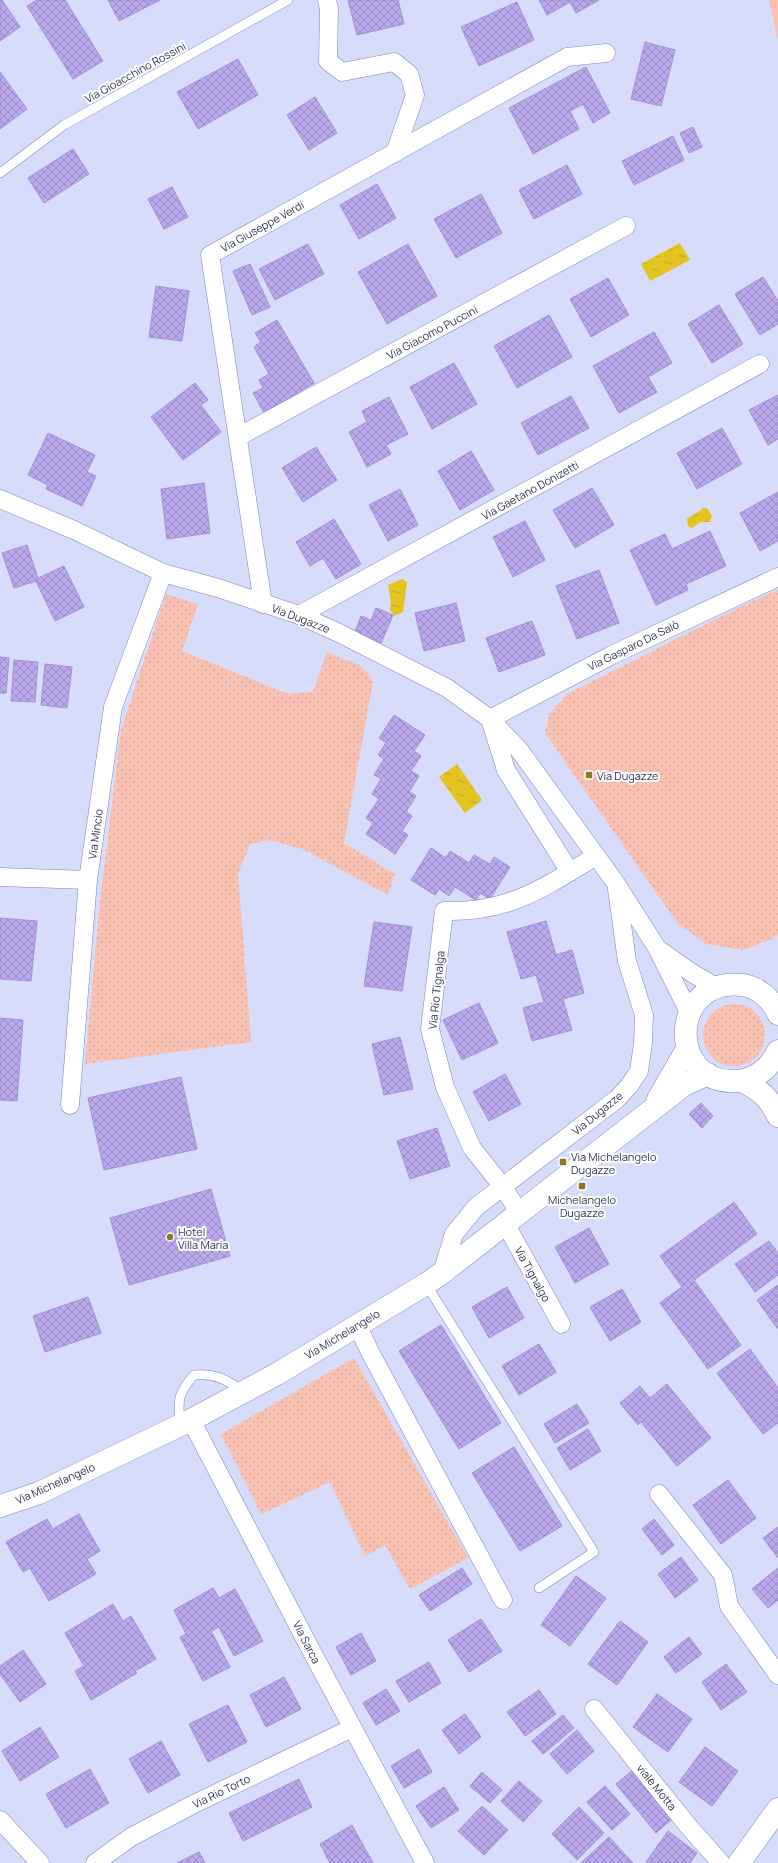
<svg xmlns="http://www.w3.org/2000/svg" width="778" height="1863" font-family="Manrope,sans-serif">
  <defs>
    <pattern id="green-dots" width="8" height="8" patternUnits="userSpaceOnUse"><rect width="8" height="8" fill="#f9c1b1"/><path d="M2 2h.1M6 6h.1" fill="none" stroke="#d6a69a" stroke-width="1.8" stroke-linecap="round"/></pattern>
    <pattern id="water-ripples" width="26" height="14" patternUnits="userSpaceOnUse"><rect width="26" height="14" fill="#e2c31f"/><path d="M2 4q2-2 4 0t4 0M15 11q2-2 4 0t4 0" fill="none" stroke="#c2a81e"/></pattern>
    <pattern id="building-cross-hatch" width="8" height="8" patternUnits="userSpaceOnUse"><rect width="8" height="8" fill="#bba8ed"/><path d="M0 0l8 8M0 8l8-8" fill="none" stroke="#998ac3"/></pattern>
  </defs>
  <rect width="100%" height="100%" fill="#d6dcf9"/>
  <g fill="url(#green-dots)">
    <polygon points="778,590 778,934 770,940 743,950 707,944 678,924 545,733 549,714 567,694 738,608"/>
    <polygon points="166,594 198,604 182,651 288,694 313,692 327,652 361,666 373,681 344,843 395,874 388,895 303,849 269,840 250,844 238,873 251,1042 85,1064 100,901 121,730"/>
    <circle cx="734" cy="1035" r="31"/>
    <polygon points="354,1358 468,1558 410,1589 385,1545 365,1556 330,1482 261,1514 221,1434"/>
  </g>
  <polygon fill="#f9c1b1" points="769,0 778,0 778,41"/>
  <g fill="url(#water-ripples)">
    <polygon points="680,243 690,260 650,281 641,264"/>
    <path d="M703,508H707L712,516L710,522H700L692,528L688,526L687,519C693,514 698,513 703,508Z"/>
    <polygon points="402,579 407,582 403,612 394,616 390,610 391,602 388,585"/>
    <polygon points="457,764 482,800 465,813 439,777"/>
  </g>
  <g fill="url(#building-cross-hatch)" stroke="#a390d4">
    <polygon points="0,0 2,0 20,27 0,41"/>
    <polygon points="37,0 65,0 103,61 73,79 27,6"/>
    <polygon points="108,0 160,0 119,21"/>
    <polygon points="348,0 398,0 404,24 357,35"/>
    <polygon points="539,0 599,0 576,13 570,2 547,15"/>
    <polygon points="517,2 534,40 479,66 461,27"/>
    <polygon points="645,42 675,50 661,106 631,99"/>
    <polygon points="238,59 258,95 198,129 177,92"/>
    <polygon points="586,67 610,113 593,123 583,104 570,111 579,129 533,154 509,108"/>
    <polygon points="0,72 27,109 0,129"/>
    <polygon points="315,97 337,133 309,150 287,115"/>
    <polygon points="693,127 702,147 689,153 680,133"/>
    <polygon points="673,136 684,160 634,185 622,161"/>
    <polygon points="73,149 89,174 44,203 28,178"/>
    <polygon points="567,165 582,194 534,219 519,190"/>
    <polygon points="377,184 396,218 359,239 340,205"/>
    <polygon points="172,187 188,217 164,229 148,199"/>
    <polygon points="481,194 502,233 456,258 434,219"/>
    <polygon points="308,244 324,274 275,300 259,269"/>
    <polygon points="408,244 437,296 387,324 358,272"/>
    <polygon points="250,264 270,307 252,315 233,271"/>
    <polygon points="763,277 778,301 778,324 760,335 735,294"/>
    <polygon points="608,278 629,315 591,337 570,299"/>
    <polygon points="156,286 189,291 182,341 149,337"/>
    <polygon points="719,305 743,344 712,363 688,324"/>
    <polygon points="549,315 572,357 517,388 494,346"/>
    <polygon points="277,320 314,383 264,413 253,393 263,388 259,380 269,374 254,347 261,342 255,333"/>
    <polygon points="654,332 672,363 648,377 657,392 619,413 593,366"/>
    <polygon points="454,363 477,404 432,429 410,387"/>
    <polygon points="195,383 208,400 201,405 221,432 183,460 151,417"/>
    <polygon points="778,395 778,439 768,445 749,410"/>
    <polygon points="571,396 589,428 538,455 521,423"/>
    <polygon points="389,397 408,434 386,445 391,454 367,467 349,432 367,422 362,411"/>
    <polygon points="722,428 742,464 697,489 677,453"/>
    <polygon points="48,433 95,455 87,472 96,476 82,506 46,489 48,485 28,475"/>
    <polygon points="316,447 337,480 303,502 282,468"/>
    <polygon points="471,451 494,490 460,510 438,471"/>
    <polygon points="204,483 210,533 167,539 161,489"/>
    <polygon points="592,488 614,525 575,548 553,510"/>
    <polygon points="400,489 418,525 388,541 369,505"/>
    <polygon points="778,492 778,541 760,551 740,513"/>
    <polygon points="334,519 361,564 336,579 323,558 310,566 296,542"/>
    <polygon points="525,521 545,560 513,577 493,537"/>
    <polygon points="710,531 726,566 686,584 688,590 656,605 630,550 665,534 672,549"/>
    <polygon points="27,545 38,578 64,566 84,607 55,621 36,581 14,588 2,553"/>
    <polygon points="599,570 619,623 577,639 556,586"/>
    <polygon points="456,603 465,641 424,651 415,613"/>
    <polygon points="376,608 393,615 381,643 355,632 361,616 371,620"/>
    <polygon points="532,621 545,655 499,672 486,638"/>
    <polygon points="0,657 9,658 6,693 0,693"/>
    <polygon points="14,660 38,662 35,702 11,701"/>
    <polygon points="45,664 72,667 67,708 41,705"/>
    <polygon points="394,715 425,735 414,751 421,756 411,771 419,776 409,792 416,796 406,812 412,816 402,831 408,835 395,854 366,834 373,823 366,818 379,799 372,794 381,779 374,775 384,759 378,755 386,743 379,738"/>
    <polygon points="431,848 446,858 450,851 469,863 474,855 490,864 494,857 510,867 490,899 480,893 476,900 455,887 449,896 439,889 435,895 411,880"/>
    <polygon points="0,918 37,921 31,981 0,979"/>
    <polygon points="546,921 556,955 572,950 584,993 563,999 572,1030 532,1041 523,1008 544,1002 536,975 521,979 507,932"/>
    <polygon points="374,922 412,927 402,991 364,986"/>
    <polygon points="479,1003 498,1043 462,1060 443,1020"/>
    <polygon points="0,1018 23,1020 17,1101 0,1100"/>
    <polygon points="400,1037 413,1089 384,1095 372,1044"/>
    <polygon points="505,1074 521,1104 489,1121 473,1092"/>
    <polygon points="181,1077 197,1149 104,1170 88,1098"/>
    <polygon points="701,1103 713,1116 702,1128 689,1114"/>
    <polygon points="437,1128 450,1166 410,1179 397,1141"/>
    <polygon points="211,1189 230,1256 129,1285 110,1218"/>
    <polygon points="734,1202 757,1234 694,1280 741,1345 708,1369 660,1303 682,1287 660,1256"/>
    <polygon points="589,1228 609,1264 575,1283 555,1247"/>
    <polygon points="769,1241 778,1253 778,1275 755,1292 735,1264"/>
    <polygon points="778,1285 778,1328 777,1328 757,1300"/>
    <polygon points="507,1287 524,1318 489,1338 472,1307"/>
    <polygon points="622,1289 641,1322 610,1341 590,1307"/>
    <polygon points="88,1297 101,1333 45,1352 33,1316"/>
    <polygon points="441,1325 501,1423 459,1449 399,1351"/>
    <polygon points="539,1344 556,1372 519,1395 502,1366"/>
    <polygon points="750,1349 778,1388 778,1423 763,1434 717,1373"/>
    <polygon points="667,1384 711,1438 677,1466 641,1422 638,1425 620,1403 640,1386 650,1398"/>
    <polygon points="577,1404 589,1423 555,1443 544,1424"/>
    <polygon points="588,1429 601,1451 570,1470 557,1448"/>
    <polygon points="514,1447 562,1526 520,1551 472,1473"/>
    <polygon points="728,1480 756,1518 721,1544 693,1505"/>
    <polygon points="79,1514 100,1551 87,1559 96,1574 49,1601 30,1568 23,1572 6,1542 47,1519 53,1529"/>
    <polygon points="654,1519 674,1545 662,1555 642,1529"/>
    <polygon points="778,1527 778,1558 763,1538"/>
    <polygon points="681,1557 698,1580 675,1598 658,1574"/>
    <polygon points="462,1568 472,1584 430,1611 419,1595"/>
    <polygon points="778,1568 778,1600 768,1608 752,1589"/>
    <polygon points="576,1576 606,1598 570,1646 541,1625"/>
    <polygon points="213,1588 219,1598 235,1589 263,1641 234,1656 219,1627 211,1631 230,1667 203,1681 180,1637 186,1634 174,1610"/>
    <polygon points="113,1604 123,1621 131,1616 156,1659 135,1671 137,1673 91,1700 75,1671 84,1666 65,1633"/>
    <polygon points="481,1619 502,1651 469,1672 448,1640"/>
    <polygon points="620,1621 648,1642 617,1685 588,1664"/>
    <polygon points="361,1633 376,1661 351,1675 336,1647"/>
    <polygon points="689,1637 702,1654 676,1673 664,1657"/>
    <polygon points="23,1650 46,1684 20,1702 0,1674 0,1666"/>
    <polygon points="429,1662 441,1683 409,1702 396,1681"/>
    <polygon points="726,1664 747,1692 721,1710 702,1682"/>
    <polygon points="284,1677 301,1709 266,1727 250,1695"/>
    <polygon points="386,1689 400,1711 376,1725 363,1703"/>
    <polygon points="539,1690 556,1714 525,1736 507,1712"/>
    <polygon points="657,1694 692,1719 668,1752 633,1727"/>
    <polygon points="228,1705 247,1742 208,1762 189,1724"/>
    <polygon points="465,1714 481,1737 459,1754 442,1730"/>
    <polygon points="563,1715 574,1728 543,1754 532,1741"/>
    <polygon points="40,1727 59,1757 20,1781 2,1751"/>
    <polygon points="577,1730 594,1751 567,1774 550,1754"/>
    <polygon points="161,1741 180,1775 148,1793 129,1759"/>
    <polygon points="705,1747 738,1771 712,1806 679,1782"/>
    <polygon points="419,1749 432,1772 404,1788 391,1766"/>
    <polygon points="90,1769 109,1803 66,1828 46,1794"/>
    <polygon points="632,1771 672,1819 656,1833 616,1784"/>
    <polygon points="482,1772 502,1790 490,1803 470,1786"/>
    <polygon points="299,1779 312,1807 243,1841 229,1813"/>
    <polygon points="519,1781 542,1801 523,1822 501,1801"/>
    <polygon points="605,1786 630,1814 612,1830 587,1802"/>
    <polygon points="444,1787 459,1810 431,1828 416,1806"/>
    <polygon points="482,1806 508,1830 484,1855 458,1831"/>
    <polygon points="579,1807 604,1833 577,1860 552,1834"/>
    <polygon points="352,1825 373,1863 330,1863 320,1844"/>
    <polygon points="668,1831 697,1853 690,1863 646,1862"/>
    <polygon points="609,1837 633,1863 581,1863"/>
    <polygon points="199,1852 205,1863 177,1863"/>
  </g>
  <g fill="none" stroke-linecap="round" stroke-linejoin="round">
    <g stroke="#7983c5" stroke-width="10">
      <g id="lane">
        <polyline points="0,173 64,125 288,0"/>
        <polyline points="426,1284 594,1552 539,1588"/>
        <path d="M180,1425C178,1401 177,1394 194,1375C215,1373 225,1379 243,1391"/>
      </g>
    </g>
    <g stroke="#7983c5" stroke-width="19">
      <g id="street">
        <polyline points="327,0 329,9 328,61 342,72 394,62 409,74 415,95 395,153"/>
        <polyline points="238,437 626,226"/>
        <polyline points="0,499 74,530 163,573 218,588 299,615 339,633 447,688 490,719 520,751 615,882 657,948 689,1012"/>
        <polyline points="263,604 210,255 567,57 606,53"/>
        <polyline points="299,615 760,364"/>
        <polyline points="570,872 506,770 490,719 612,655 778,577"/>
        <polyline points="0,877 88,880"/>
        <polyline points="658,949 692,973 716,987"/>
        <polyline points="70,1105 88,880 113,707 163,573"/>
        <path d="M519,1212L503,1187L472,1148L445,1087L430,1029L444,911C509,913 543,888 596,856"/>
        <polyline points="505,1223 561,1324"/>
        <polyline points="442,1273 454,1234 476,1207 617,1099 629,1086 639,1071 643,1043 644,1015 627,961 617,889"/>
        <polyline points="357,1325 371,1354 503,1600"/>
        <polyline points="191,1420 312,1652 425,1863"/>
        <polyline points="659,1494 723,1575 729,1606 778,1675"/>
        <polyline points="594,1709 689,1827 721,1863"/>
        <polyline points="0,1820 40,1863"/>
        <polyline points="95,1863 131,1837 192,1805 352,1728"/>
      </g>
    </g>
    <g stroke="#7983c5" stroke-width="23">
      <g id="secondary">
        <path d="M778,1014C772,999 758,987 742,985C669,977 667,1085 736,1081C755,1080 770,1068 778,1051"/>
        <path d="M742,1081C761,1091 768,1096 778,1116"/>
        <polyline points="658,1099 687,1049"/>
        <polyline points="0,1506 39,1493 191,1420 277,1374 426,1284 442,1273 684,1085 708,1074"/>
        <polyline points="739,1863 778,1809"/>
      </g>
    </g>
    <use href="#lane" stroke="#fff" stroke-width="9"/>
    <use href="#street" stroke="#fff" stroke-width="18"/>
    <use href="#secondary" stroke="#fff" stroke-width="22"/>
  </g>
  <g fill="#8d7a20" stroke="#fefefe" stroke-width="1.5">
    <rect x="585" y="771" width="8" height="8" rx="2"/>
    <rect x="559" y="1158" width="8" height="8" rx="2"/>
    <rect x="578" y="1182" width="8" height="8" rx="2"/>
    <circle cx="170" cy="1237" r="4"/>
  </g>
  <g text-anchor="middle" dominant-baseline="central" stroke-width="4" stroke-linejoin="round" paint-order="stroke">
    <g font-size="11" fill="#323653" stroke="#fefefe">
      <text transform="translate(135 72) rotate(-29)">Via Gioacchino Rossini</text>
      <text transform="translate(262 226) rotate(-29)">Via Giuseppe Verdi</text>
      <text transform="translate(432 332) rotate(-28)">Via Giacomo Puccini</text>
      <text transform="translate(530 490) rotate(-29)">Via Gaetano Donizetti</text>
      <text transform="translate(301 618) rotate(21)">Via Dugazze</text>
      <text transform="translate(633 645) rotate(-26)">Via Gasparo Da Salò</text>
      <text transform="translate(95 834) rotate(-82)">Via Mincio</text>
      <text transform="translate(436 990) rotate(-84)">Via Rio Tignalga</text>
      <text transform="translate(597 1113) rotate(-39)">Via Dugazze</text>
      <text transform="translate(533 1274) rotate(61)">Via Tignalgo</text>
      <text transform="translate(342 1334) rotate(-31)">Via Michelangelo</text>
      <text transform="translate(55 1483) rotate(-24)">Via Michelangelo</text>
      <text transform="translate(307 1642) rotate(63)">Via Sarca</text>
      <text transform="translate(657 1787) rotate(51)">viale Motta</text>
      <text transform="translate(221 1791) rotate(-26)">Via Rio Torto</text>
    </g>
    <g font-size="11" fill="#323653" stroke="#fefefe" text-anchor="start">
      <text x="597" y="775">Via Dugazze</text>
      <text x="571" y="1156">Via Michelangelo<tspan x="571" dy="13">Dugazze</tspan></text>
      <text x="582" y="1199" text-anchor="middle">Michelangelo<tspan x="582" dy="13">Dugazze</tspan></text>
      <text x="178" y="1231">Hotel<tspan x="178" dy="13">Villa Maria</tspan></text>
    </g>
  </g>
</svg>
